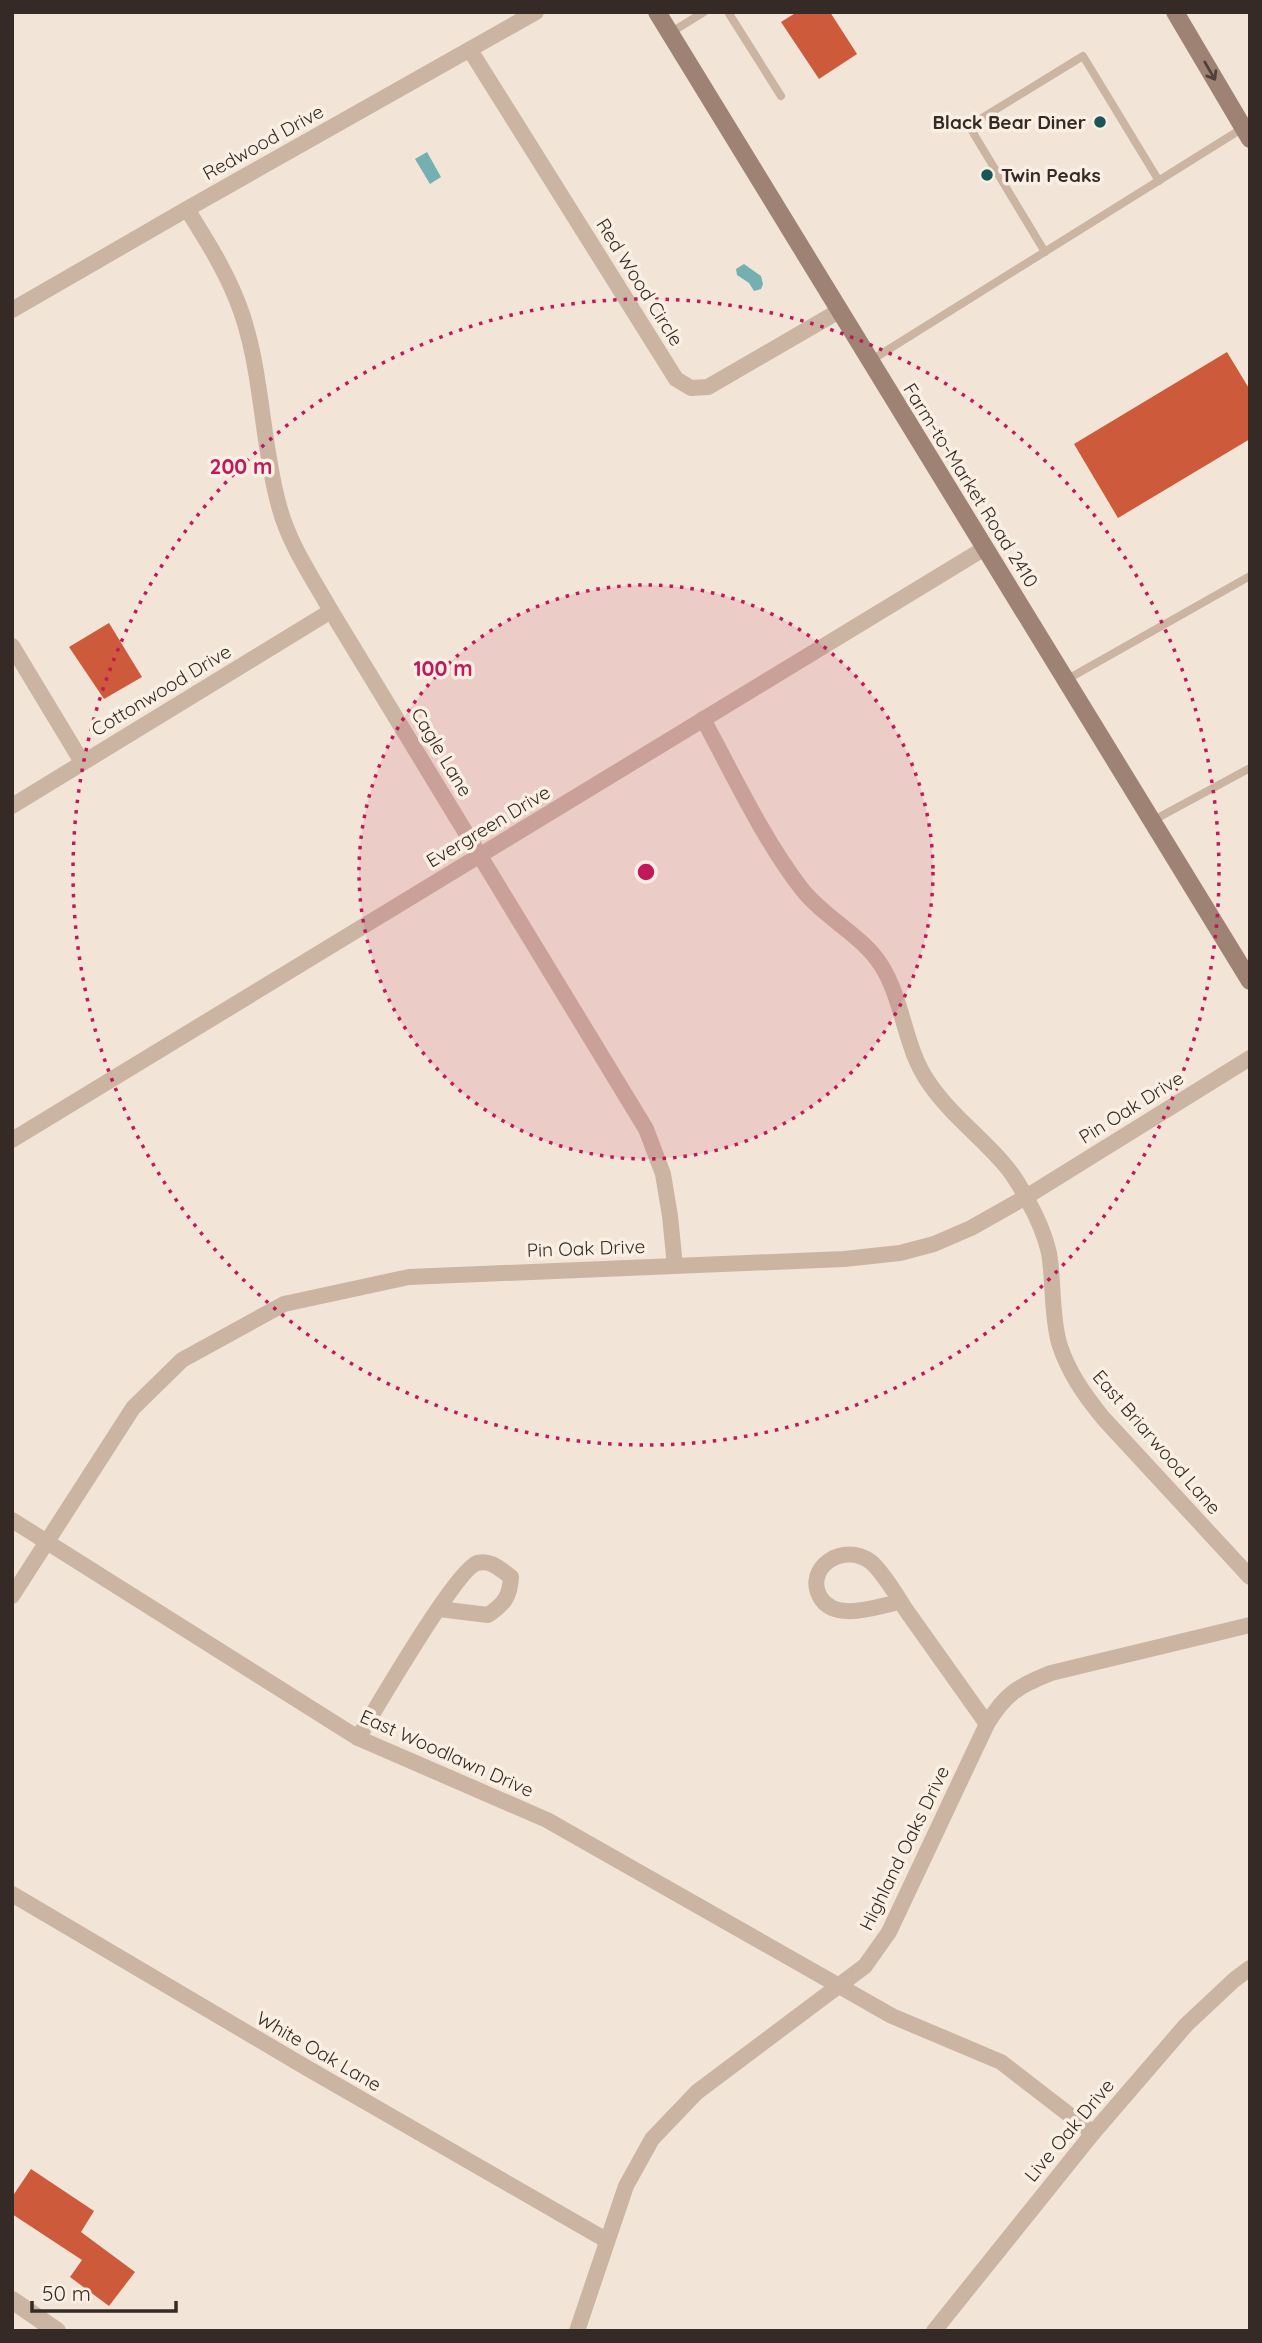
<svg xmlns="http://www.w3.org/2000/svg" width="1262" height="2343" font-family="Quicksand,sans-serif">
  <rect width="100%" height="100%" fill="#f2e5d7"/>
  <g fill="#74b0b1">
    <polygon points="427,152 441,177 430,184 415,159"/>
    <polygon points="744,264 761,276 763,284 761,289 754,291 749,283 737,275 736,269"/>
  </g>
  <g fill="#cd5a3a">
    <polygon points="797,12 830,12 857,54 819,79 781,22"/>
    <polygon points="1227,352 1250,390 1250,439 1118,518 1074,444"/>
    <polygon points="109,623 142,677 104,699 69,647"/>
    <polygon points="31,2169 94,2211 81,2232 135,2272 109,2306 70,2277 82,2260 12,2214 12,2197"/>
  </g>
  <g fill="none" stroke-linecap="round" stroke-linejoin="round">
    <g stroke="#cbb4a2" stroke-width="8">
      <polyline points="728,12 781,96"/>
      <polyline points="670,33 704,12"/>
      <polyline points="1045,252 969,126 1083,56 1159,181"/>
      <polyline points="870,361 1243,128"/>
      <polyline points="1066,680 1250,576"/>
      <polyline points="1152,821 1250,768"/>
    </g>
    <g stroke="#cbb4a2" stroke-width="16">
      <polyline points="470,50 676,379 691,388 708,387 839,311"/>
      <path d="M187,209C205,238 223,266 236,298C263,363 260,438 279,506C289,544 312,577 331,611L646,1129L663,1174L670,1216L675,1266"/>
      <polyline points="12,310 187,209 536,12"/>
      <polyline points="12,646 82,762"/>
      <path d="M703,719C734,776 762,837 801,888C824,918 861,934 881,965C904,1001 904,1048 929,1083C950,1114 980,1136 1004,1164C1013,1174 1021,1188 1027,1199C1036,1215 1045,1235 1049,1253C1054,1283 1051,1313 1059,1343C1068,1372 1085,1396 1104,1419L1250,1577"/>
      <polyline points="12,806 331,611"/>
      <polyline points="12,1140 985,548"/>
      <polyline points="12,1520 358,1738 547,1820 892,2016 1001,2062 1093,2133"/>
      <polyline points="12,1596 133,1408 182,1360 284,1304 409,1277 844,1259 900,1253 934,1244 971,1228 1026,1197 1250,1058"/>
      <path d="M900,1602C878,1606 835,1623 820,1597C804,1568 843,1541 871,1562C883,1572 897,1596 906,1610C933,1648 960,1686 987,1724"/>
      <path d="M358,1738C375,1710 456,1570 477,1563C491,1559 501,1570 511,1577C510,1597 504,1604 488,1615L439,1609"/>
      <polyline points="12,1894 307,2068 606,2240"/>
      <path d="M577,2331L626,2186L652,2139L697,2092L865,1966L889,1932L987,1724C1005,1694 1018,1686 1051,1673L1250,1625"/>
      <polyline points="934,2331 1093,2133 1186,2025 1234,1980 1250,1968"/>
    </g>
    <polyline stroke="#cbb4a2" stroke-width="18" points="12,2300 57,2331"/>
    <g stroke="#9e8274" stroke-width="18">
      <polyline points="657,12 1250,981"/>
      <polyline points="1175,12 1250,139"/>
    </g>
  </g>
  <defs><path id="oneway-shaft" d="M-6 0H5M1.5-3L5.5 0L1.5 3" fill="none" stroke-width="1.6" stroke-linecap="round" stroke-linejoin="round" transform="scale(1.75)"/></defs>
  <use stroke="#4f4039" href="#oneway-shaft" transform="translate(1210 71) rotate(60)"/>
  <circle cx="646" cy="872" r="287" fill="#c2185b" fill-opacity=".12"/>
  <g fill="none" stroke="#c2185b" stroke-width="3.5" stroke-dasharray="3.5 7">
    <circle cx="646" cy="872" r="287"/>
    <circle cx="646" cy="872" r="573"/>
  </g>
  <g fill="#185659" stroke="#faefe3" stroke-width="2.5">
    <circle cx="1100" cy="122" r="7"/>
    <circle cx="987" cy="175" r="7"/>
  </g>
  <g text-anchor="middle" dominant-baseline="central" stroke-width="7" stroke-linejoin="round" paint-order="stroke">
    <g font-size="19" font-weight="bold" fill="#352a25" stroke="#faefe3" text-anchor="end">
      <text x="1086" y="122">Black Bear Diner</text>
      <text x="1001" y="175" text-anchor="start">Twin Peaks</text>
    </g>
    <g font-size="19" fill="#352a25" stroke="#faefe3">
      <text transform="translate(263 142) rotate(-29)">Redwood Drive</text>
      <text transform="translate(640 282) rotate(58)">Red Wood Circle</text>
      <text transform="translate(971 485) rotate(58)">Farm-to-Market Road 2410</text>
      <text transform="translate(161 690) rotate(-31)">Cottonwood Drive</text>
      <text transform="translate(442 752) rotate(59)">Cagle Lane</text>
      <text transform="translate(488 826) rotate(-31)">Evergreen Drive</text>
      <text transform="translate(1131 1107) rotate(-32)">Pin Oak Drive</text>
      <text transform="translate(586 1248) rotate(-2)">Pin Oak Drive</text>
      <text transform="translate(1157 1442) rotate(49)">East Briarwood Lane</text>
      <text transform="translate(447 1753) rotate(24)">East Woodlawn Drive</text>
      <text transform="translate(904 1848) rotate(-64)">Highland Oaks Drive</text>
      <text transform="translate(319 2051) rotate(30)">White Oak Lane</text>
      <text transform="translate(1069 2130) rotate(-50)">Live Oak Drive</text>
    </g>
  </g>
  <circle cx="646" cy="872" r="10" fill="#c2185b" stroke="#faefe3" stroke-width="3.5"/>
  <g font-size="21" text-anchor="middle" font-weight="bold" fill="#c2185b" stroke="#faefe3" stroke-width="7" stroke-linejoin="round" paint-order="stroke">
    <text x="241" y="474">200 m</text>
    <text x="443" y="676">100 m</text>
  </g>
  <rect width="1262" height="2343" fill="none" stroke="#352a25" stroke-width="28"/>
  <path d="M32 2301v10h144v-10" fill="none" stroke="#352a25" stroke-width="3.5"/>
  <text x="42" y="2301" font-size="21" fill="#352a25" stroke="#faefe3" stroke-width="5" paint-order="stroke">50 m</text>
</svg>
